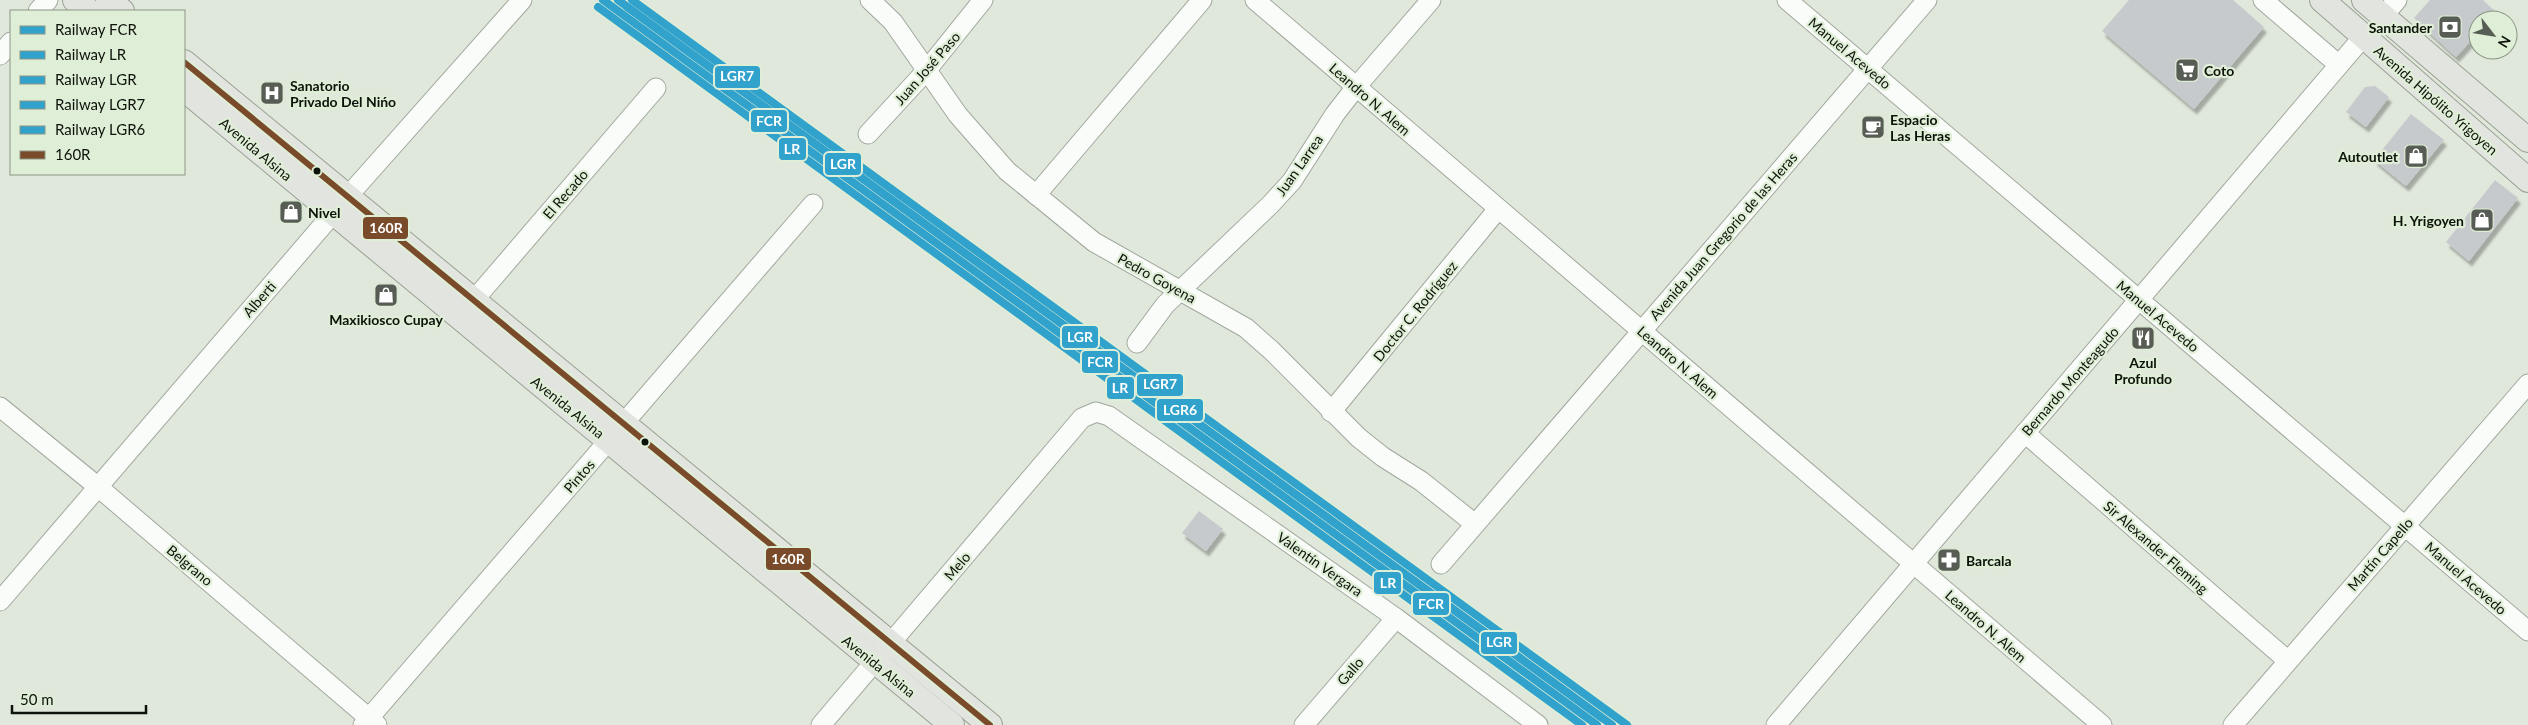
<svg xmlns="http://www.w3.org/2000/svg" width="2528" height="725" font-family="Lato,sans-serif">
  <defs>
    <filter id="shadow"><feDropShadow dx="3" dy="5.5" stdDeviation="1" flood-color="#0004"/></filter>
  </defs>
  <rect width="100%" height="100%" fill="#e0e8dc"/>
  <g fill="#c7cacd" filter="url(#shadow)">
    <polygon points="2129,0 2233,0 2264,27 2194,109 2102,31"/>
    <polygon points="2430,0 2483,0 2497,13 2490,20 2478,20 2478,33 2456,57 2414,18"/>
    <polygon points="2375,86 2389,97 2366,127 2346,112 2365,87"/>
    <polygon points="2411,114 2444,140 2406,186 2374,160"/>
    <polygon points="2495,180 2518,198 2469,261 2446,242"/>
    <polygon points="1199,511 1223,529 1206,551 1182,533"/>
  </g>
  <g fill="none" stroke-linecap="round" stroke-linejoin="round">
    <g stroke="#a1a79d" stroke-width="21">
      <g id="minor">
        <polyline points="870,0 893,22 958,115 1007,171 1094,242 1246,328 1271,350 1359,438 1383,457 1421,481 1475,524"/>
        <polyline points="1255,0 2102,725"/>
        <polyline points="1787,0 2528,631"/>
        <polyline points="2263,0 2339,65"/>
        <polyline points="38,11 48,0"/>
        <polyline points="2383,16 2397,0"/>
        <polyline points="0,55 11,42"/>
        <polyline points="868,134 926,71 983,0"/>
        <polyline points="1036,195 1202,0"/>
        <polyline points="474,300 656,88"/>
        <polyline points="1137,343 1165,305 1270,205 1292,181 1335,114 1356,87 1431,0"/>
        <polyline points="0,407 97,486 377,725"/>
        <polyline points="1331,412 1498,209"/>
        <polyline points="2025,433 2287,660"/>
        <polyline points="1441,564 1927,0"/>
        <polyline points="0,601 348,196 522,0"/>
        <polyline points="363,725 813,204"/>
        <polyline points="821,725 1082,418 1096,412 1109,416 1396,618 1538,725"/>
        <polyline points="1304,725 1396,618"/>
        <polyline points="1776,725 2363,37"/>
        <polyline points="2233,725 2528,384"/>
      </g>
    </g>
    <g stroke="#98a092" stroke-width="26">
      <g id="major">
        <polyline points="75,0 89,11"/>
        <polyline points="108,0 122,11"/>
        <polyline points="2322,0 2528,180"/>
        <polyline points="2364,0 2528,140"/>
        <polyline points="184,62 990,725"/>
        <polyline points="184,89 952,725"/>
      </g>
    </g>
    <use href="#minor" stroke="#fafcfa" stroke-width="19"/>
    <use href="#major" stroke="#e2e5df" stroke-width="24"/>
    <g stroke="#dfeed6" stroke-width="10">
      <polyline id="bus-1" points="184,62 990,725"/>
    </g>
    <use href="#bus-1" stroke="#7a4b2a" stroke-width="6"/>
    <g stroke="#dfeed6" stroke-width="11">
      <polyline id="rail-1" points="603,0 1597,725"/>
    </g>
    <g stroke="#dfeed6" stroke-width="11">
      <polyline id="rail-2" points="598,7 1582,725"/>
    </g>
    <g stroke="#dfeed6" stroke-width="11">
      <polyline id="rail-3" points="618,0 1602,718"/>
    </g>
    <g stroke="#dfeed6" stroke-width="11">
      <polyline id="rail-4" points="632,0 1627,725"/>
    </g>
    <g stroke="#dfeed6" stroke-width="11">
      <polyline id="rail-5" points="627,7 1612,725"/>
    </g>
    <use href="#rail-1" stroke="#31a2cb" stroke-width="8"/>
    <use href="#rail-2" stroke="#31a2cb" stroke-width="8"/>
    <use href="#rail-3" stroke="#31a2cb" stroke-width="8"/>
    <use href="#rail-4" stroke="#31a2cb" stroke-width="8"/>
    <use href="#rail-5" stroke="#31a2cb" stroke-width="8"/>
  </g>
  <defs>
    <g id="bank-square" transform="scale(1.25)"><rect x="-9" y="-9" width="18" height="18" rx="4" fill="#575d54" stroke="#dfeed6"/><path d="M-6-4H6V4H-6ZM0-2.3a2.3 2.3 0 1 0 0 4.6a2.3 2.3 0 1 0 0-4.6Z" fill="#fff"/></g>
    <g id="supermarket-square" transform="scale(1.25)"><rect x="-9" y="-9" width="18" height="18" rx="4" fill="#575d54" stroke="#dfeed6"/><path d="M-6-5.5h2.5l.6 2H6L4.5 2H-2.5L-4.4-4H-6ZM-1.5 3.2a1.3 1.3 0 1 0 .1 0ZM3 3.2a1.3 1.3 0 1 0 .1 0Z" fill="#fff"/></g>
    <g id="hospital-square" transform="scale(1.25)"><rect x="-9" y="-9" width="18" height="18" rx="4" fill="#575d54" stroke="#dfeed6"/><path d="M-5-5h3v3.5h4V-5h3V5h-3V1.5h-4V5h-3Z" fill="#fff"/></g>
    <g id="cafe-square" transform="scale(1.25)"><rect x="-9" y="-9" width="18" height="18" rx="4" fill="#575d54" stroke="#dfeed6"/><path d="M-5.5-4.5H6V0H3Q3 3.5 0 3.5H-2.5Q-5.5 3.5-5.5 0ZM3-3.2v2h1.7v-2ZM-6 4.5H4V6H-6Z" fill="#fff"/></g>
    <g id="shop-square" transform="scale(1.25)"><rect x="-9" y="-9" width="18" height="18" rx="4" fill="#575d54" stroke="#dfeed6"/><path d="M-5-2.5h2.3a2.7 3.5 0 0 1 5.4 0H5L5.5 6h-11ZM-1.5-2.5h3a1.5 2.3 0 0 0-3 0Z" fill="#fff"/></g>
    <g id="restaurant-square" transform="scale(1.25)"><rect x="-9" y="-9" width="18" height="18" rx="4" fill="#575d54" stroke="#dfeed6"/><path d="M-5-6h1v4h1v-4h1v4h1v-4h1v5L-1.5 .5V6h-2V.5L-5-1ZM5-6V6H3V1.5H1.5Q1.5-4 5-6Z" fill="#fff"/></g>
    <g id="pharmacy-square" transform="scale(1.25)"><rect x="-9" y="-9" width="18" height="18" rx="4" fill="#575d54" stroke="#dfeed6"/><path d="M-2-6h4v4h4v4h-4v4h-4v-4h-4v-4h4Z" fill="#fff"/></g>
  </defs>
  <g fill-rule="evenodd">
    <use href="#bank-square" x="2450" y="27"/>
    <use href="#supermarket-square" x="2187" y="70"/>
    <use href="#hospital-square" x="272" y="93"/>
    <use href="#cafe-square" x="1873" y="127"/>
    <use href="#shop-square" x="2416" y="156"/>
    <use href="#shop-square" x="291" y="212"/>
    <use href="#shop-square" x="2482" y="220"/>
    <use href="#shop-square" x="386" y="295"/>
    <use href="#restaurant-square" x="2143" y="338"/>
    <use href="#pharmacy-square" x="1949" y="560"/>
  </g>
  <g fill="#0d120a" stroke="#dfeed6" stroke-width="2">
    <circle cx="317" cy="171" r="4.5"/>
    <circle cx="645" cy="442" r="4.5"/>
  </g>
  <g text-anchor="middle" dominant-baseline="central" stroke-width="4.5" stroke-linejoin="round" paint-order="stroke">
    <g font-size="14" font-weight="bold" fill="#0d120a" stroke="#dfeed6" text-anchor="start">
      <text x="2432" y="27" text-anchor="end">Santander</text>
      <text x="2204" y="70">Coto</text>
      <text x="290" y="85">Sanatorio<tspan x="290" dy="16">Privado Del Nińo</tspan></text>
      <text x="1890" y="119">Espacio<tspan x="1890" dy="16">Las Heras</tspan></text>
      <text x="2398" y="156" text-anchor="end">Autoutlet</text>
      <text x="308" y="212">Nivel</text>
      <text x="2464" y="220" text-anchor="end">H. Yrigoyen</text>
      <text x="386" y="319" text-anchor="middle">Maxikiosco Cupay</text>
      <text x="2143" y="362" text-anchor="middle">Azul<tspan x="2143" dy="16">Profundo</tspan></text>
      <text x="1966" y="560">Barcala</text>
    </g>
    <g font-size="14" fill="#0d120a" stroke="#dfeed6">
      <text transform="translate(1850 53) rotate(40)">Manuel Acevedo</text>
      <text transform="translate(927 68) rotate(-49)">Juan José Paso</text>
      <text transform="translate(1370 99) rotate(41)">Leandro N. Alem</text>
      <text transform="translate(2436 100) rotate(41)">Avenida Hipólito Yrigoyen</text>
      <text transform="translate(256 149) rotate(40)">Avenida Alsina</text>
      <text transform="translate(1299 165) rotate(-55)">Juan Larrea</text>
      <text transform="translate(565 194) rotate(-49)">El Recado</text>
      <text transform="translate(1723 236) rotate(-49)">Avenida Juan Gregorio de las Heras</text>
      <text transform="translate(1157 278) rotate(29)">Pedro Goyena</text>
      <text transform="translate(259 299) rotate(-49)">Alberti</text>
      <text transform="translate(1415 311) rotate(-51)">Doctor C. Rodríguez</text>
      <text transform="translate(2158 316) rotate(40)">Manuel Acevedo</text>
      <text transform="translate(1678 362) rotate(41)">Leandro N. Alem</text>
      <text transform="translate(2070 381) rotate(-49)">Bernardo Monteagudo</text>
      <text transform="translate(568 407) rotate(39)">Avenida Alsina</text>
      <text transform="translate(579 476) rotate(-49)">Pintos</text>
      <text transform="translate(2156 547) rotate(41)">Sir Alexander Fleming</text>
      <text transform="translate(2380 554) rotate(-49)">Martín Capello</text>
      <text transform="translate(1320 564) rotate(35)">Valentín Vergara</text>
      <text transform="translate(190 565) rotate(40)">Belgrano</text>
      <text transform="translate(957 566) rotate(-50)">Melo</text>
      <text transform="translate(2466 578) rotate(41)">Manuel Acevedo</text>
      <text transform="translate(1986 626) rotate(41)">Leandro N. Alem</text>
      <text transform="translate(879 666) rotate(39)">Avenida Alsina</text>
      <text transform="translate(1350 671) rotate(-49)">Gallo</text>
    </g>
  </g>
  <g stroke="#dfeed6" stroke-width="2">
    <rect x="714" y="65" width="47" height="24" rx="5" fill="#31a2cb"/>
    <rect x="750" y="109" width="38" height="24" rx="5" fill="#31a2cb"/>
    <rect x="778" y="137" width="29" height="24" rx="5" fill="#31a2cb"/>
    <rect x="824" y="152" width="38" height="24" rx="5" fill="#31a2cb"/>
    <rect x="362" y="216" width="47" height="24" rx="5" fill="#7a4b2a"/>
    <rect x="1061" y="325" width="38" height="24" rx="5" fill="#31a2cb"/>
    <rect x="1081" y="350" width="38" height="24" rx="5" fill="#31a2cb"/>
    <rect x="1136" y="373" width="48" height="24" rx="5" fill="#31a2cb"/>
    <rect x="1106" y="376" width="29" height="24" rx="5" fill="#31a2cb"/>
    <rect x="1156" y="398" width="48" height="24" rx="5" fill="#31a2cb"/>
    <rect x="765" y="547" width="47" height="24" rx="5" fill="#7a4b2a"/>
    <rect x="1373" y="571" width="29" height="24" rx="5" fill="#31a2cb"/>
    <rect x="1412" y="592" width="38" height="24" rx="5" fill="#31a2cb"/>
    <rect x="1480" y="631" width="38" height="24" rx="5" fill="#31a2cb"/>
  </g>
  <g font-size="14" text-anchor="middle" font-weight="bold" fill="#fff">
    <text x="737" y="81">LGR7</text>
    <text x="769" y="126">FCR</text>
    <text x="792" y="154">LR</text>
    <text x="843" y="169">LGR</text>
    <text x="386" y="233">160R</text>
    <text x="1080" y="342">LGR</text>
    <text x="1100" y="367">FCR</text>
    <text x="1160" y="389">LGR7</text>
    <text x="1120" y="393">LR</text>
    <text x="1180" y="415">LGR6</text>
    <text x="788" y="564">160R</text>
    <text x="1388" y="588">LR</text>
    <text x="1431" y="609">FCR</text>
    <text x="1499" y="647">LGR</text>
  </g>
  <rect x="10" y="10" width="175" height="165" fill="#dfeed6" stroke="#8b9684"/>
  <rect x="20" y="26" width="25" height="8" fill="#31a2cb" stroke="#8b9684"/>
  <text x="55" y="35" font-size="15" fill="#0d120a">Railway FCR</text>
  <rect x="20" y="51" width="25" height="8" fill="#31a2cb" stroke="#8b9684"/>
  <text x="55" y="60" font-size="15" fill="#0d120a">Railway LR</text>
  <rect x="20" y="76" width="25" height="8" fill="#31a2cb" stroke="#8b9684"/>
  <text x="55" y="85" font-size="15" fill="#0d120a">Railway LGR</text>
  <rect x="20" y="101" width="25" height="8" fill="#31a2cb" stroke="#8b9684"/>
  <text x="55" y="110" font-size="15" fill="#0d120a">Railway LGR7</text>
  <rect x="20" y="126" width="25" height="8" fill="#31a2cb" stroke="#8b9684"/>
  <text x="55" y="135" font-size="15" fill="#0d120a">Railway LGR6</text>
  <rect x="20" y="151" width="25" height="8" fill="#7a4b2a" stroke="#8b9684"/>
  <text x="55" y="160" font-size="15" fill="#0d120a">160R</text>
  <g transform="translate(2493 35) rotate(121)"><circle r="24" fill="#dfeed6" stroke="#8b9684"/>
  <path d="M0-4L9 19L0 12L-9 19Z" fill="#575d54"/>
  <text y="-8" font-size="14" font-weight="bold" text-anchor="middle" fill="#0d120a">N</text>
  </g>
  <path d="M12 705v8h134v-8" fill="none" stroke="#0d120a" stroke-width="2.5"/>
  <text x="20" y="705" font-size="15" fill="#0d120a" stroke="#dfeed6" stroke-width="4" paint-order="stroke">50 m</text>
</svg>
